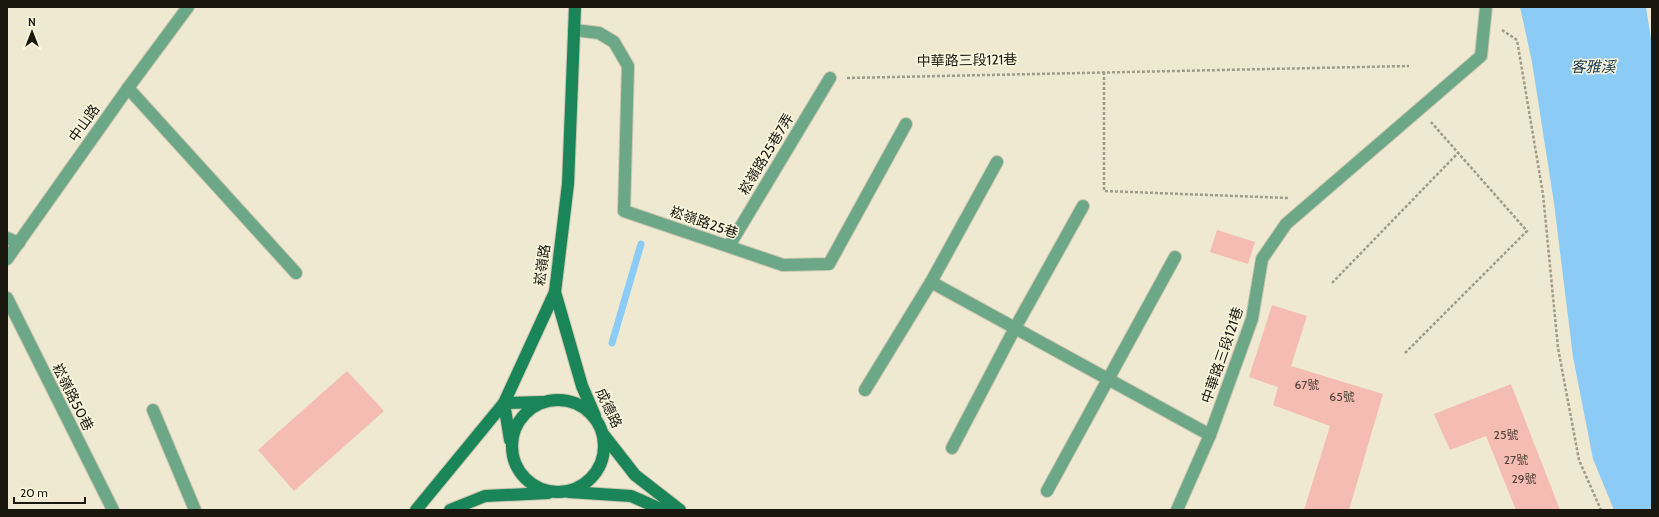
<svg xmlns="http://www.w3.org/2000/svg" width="1659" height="517" font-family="Cabin,'Noto Sans TC',sans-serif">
  <rect width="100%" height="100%" fill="#eee9d0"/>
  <polygon fill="#8bcbf6" points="1520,7 1646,7 1652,46 1652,510 1614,510 1593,459 1573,357 1554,203 1532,62"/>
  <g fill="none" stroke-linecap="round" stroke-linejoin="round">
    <polyline stroke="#8bcbf6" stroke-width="7" points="612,343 641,244"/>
  </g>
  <g fill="#f5bcb4">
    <polygon points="1217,230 1255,242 1248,264 1210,252"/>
    <polygon points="1272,305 1307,316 1291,366 1383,394 1349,510 1304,510 1330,426 1273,405 1278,387 1249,377"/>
    <polygon points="347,371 384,411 294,491 258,450"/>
    <polygon points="1511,384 1560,510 1516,510 1486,436 1450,450 1434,414"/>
  </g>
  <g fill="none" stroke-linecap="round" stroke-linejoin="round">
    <g stroke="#ccc7b1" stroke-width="14">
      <g id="lane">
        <polyline points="574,30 599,33 614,42 628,66 624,211 783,265 829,264 906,124"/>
        <polyline points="7,238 19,243"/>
        <polyline points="729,246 830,78"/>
        <polyline points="931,282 1210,435"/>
        <polyline points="7,298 113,510"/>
        <polyline points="865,390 931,282 997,162"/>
        <polyline points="153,410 195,510"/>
        <polyline points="952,448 1015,328 1083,206"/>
        <polyline points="1047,491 1175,257"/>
        <polyline points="1177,510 1210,435 1252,319 1262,259 1286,224 1481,56 1486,7"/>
      </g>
    </g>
    <g stroke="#ccc7b1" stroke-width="14">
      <g id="street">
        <polyline points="128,88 296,273"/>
        <polyline points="7,259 128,88 188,7"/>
      </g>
    </g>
    <g stroke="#ccc7b1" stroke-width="14">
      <g id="secondary">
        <polyline points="555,292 582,386 595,416"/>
        <circle cx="558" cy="446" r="46"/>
        <polyline points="603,434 635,475 680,510"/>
        <polyline points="510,440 504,403 541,402"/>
        <polyline points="569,492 631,496 663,510"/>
        <polyline points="416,510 504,403 555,292 568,184 575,7"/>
        <polyline points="450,510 485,496 548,493"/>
      </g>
    </g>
    <g stroke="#9f9b88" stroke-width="2.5" stroke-dasharray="3 2" stroke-linecap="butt">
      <polyline points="1502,30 1517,40 1543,194 1558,348 1579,460 1601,510"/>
      <polyline points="1104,72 1104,191 1288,198"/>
      <polyline points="847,78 1409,66"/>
      <polyline points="1332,283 1458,153"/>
      <polyline points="1405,353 1527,231 1431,122"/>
    </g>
    <use href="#lane" stroke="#6ca787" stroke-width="12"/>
    <use href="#street" stroke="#6ca787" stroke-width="12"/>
    <use href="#secondary" stroke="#1a8558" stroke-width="12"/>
  </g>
  <g text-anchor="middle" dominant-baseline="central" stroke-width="3" stroke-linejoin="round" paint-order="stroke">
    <g font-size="12" fill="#504038">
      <text x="1307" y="384">67號</text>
      <text x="1342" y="396">65號</text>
      <text x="1506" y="434">25號</text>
      <text x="1516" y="459">27號</text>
      <text x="1524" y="478">29號</text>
    </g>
    <g font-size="14" fill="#19170e" stroke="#fbf6de">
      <text transform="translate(967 60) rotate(-1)">中華路三段121巷</text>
      <text transform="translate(84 123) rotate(-55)">中山路</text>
      <text transform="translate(766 154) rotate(-59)">崧嶺路25巷7弄</text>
      <text transform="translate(704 222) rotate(19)">崧嶺路25巷</text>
      <text transform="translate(542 265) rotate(-82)">崧嶺路</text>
      <text transform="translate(1222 355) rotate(-71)">中華路三段121巷</text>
      <text transform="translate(73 397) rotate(63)">崧嶺路50巷</text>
      <text transform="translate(609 408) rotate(65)">成德路</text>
    </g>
    <g font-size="15" font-style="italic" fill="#12354c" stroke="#fbf6de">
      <text x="1593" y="67">客雅溪</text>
    </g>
  </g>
  <rect width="1659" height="517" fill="none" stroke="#19170e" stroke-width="16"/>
  <g transform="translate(32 32)" stroke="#fbf6de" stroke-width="3" paint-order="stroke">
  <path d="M0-3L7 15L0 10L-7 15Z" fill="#19170e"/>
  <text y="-6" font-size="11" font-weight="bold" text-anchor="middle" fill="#19170e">N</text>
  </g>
  <path d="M14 497v6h71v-6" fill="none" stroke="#19170e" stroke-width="2"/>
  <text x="20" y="497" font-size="12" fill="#19170e" stroke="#fbf6de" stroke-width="3" paint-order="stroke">20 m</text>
</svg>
